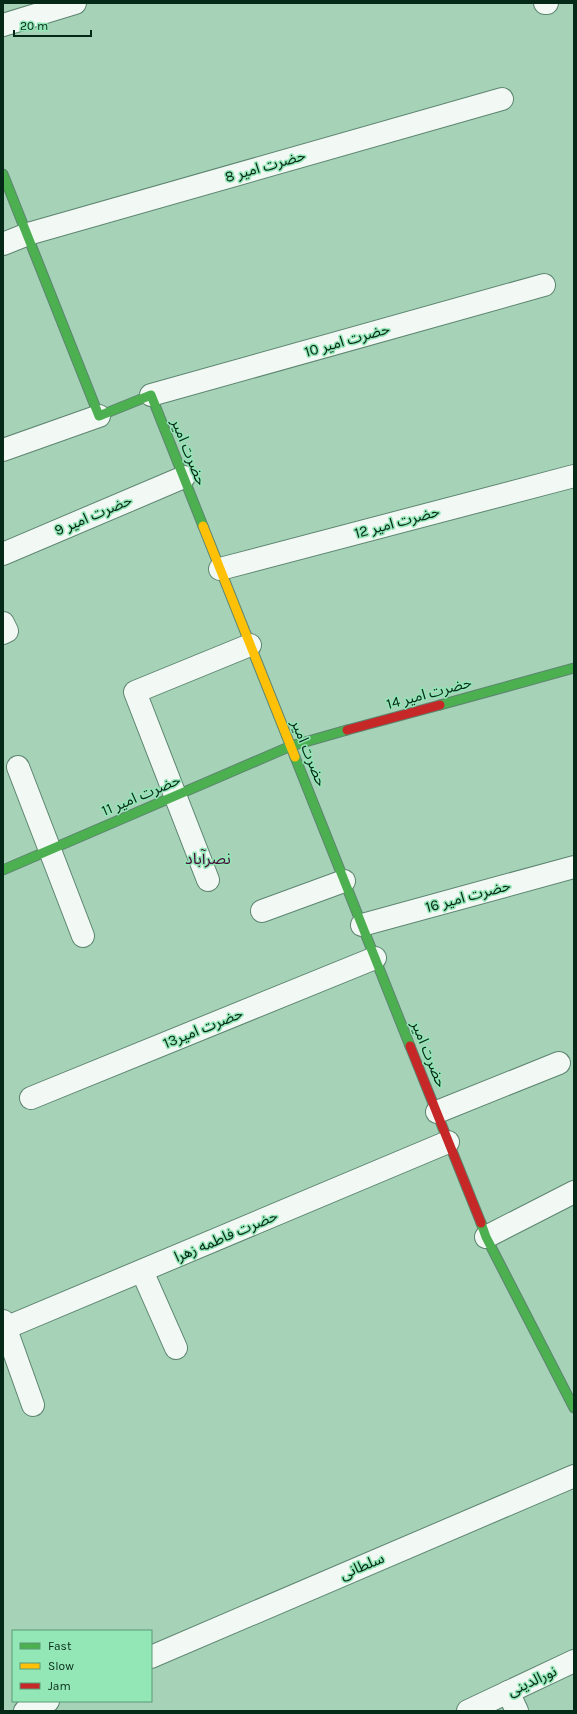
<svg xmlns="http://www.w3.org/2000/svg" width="577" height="1714" font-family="Karla,'Noto Sans Arabic',sans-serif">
  <rect width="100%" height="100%" fill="#a6d3b8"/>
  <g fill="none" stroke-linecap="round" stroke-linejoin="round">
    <g stroke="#5d8570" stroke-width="24">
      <g id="street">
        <polyline points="545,3 547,3"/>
        <polyline points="3,25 75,3"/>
        <polyline points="3,244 28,234 502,99"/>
        <polyline points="151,395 544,285"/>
        <polyline points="3,450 99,416"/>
        <polyline points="3,554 184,477"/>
        <polyline points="220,569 574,476"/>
        <polyline points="3,623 7,631 3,633"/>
        <polyline points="18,767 83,936"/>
        <polyline points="208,880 135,692 250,645"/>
        <polyline points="262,911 344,881"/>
        <polyline points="362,925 574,867"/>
        <polyline points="31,1098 375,958"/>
        <polyline points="437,1112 559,1063"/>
        <polyline points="486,1237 574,1192"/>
        <polyline points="142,1271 176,1348"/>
        <polyline points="3,1321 33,1405"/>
        <polyline points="3,1329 448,1142"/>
        <polyline points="151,1657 574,1476"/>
        <polyline points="508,1692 517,1711"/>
        <polyline points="25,1711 48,1701"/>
        <polyline points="468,1711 574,1661"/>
      </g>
    </g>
    <g stroke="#5d8570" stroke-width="11">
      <g id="fast">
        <polyline points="3,174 99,416 151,395 203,526"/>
        <polyline points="440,705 574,668"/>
        <polyline points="295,757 410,1046"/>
        <polyline points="3,870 291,746 347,730"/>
        <polyline points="481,1223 486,1237 574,1408"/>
      </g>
    </g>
    <g stroke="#5d8570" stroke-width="11">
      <polyline id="slow" points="203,526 295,757"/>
    </g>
    <g stroke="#5d8570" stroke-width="11">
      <g id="jam">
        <polyline points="347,730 440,705"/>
        <polyline points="410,1046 481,1223"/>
      </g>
    </g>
    <use href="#street" stroke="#f2f8f4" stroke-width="22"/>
    <use href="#fast" stroke="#4caf50" stroke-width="9"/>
    <use href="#slow" stroke="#ffc107" stroke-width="9"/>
    <use href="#jam" stroke="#c62828" stroke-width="9"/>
  </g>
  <g text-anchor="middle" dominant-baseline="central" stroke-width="3" stroke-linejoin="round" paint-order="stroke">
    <g font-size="15" fill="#052917" stroke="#93e6b5">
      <text transform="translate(265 166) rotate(-16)">حضرت امیر 8</text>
      <text transform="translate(347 340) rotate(-16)">حضرت امیر 10</text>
      <text transform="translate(189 452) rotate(68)">حضرت امیر</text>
      <text transform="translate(93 515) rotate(-23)">حضرت امیر 9</text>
      <text transform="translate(397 522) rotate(-15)">حضرت امیر 12</text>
      <text transform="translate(429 693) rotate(-15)">حضرت امیر 14</text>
      <text transform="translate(309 753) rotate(68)">حضرت امیر</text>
      <text transform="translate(141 795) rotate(-23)">حضرت امیر 11</text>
      <text transform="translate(468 896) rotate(-15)">حضرت امیر 16</text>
      <text transform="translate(203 1028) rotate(-22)">حضرت امیر13</text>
      <text transform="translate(429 1054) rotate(68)">حضرت امیر</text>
      <text transform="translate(226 1236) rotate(-23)">حضرت فاطمه زهرا</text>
      <text transform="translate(362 1566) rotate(-23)">سلطانی</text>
      <text transform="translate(532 1681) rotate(-25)">نورالدینی</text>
    </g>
    <g font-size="16" fill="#460f3b" stroke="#93e6b5">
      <text x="208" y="858">نصرآباد</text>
    </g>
  </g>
  <rect width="577" height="1714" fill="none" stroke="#052917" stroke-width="8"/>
  <rect x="12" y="1630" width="140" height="72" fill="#93e6b5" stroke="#5a9a76"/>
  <rect x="20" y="1643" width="20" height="6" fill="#4caf50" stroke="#5a9a76"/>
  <text x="48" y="1650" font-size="12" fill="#052917">Fast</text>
  <rect x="20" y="1663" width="20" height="6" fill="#ffc107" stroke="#5a9a76"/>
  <text x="48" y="1670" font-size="12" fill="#052917">Slow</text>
  <rect x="20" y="1683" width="20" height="6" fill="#c62828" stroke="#5a9a76"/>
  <text x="48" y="1690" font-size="12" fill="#052917">Jam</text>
  <path d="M14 30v6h77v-6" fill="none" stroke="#052917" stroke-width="2"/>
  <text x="20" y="30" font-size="12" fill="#052917" stroke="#93e6b5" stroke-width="3" paint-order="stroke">20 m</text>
</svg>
